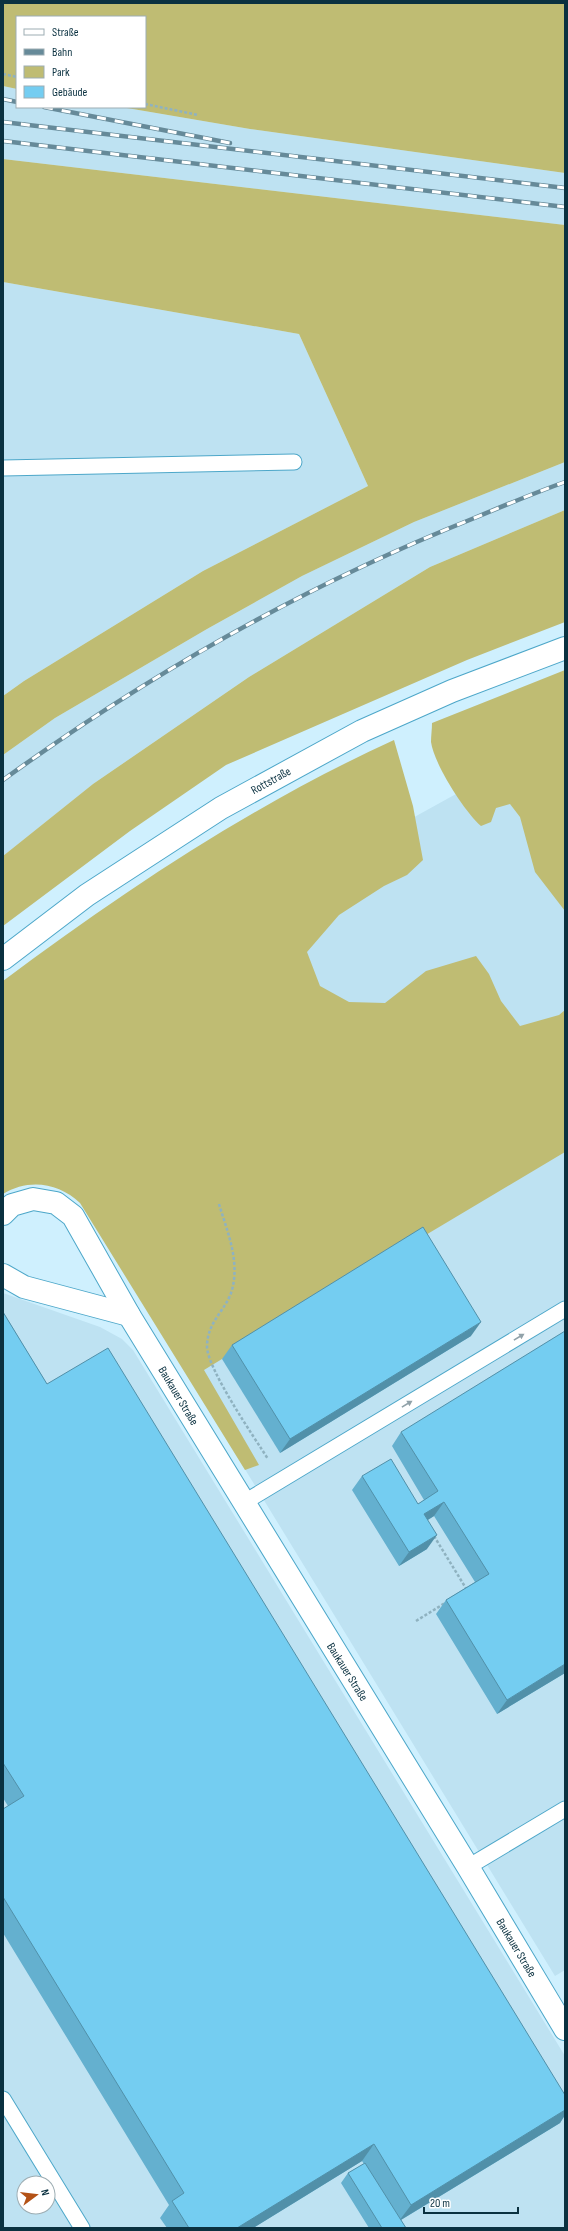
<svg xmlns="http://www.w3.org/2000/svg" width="568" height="2231" font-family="'Sofia Sans Condensed',sans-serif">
  <rect width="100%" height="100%" fill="#cff0fe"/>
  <g fill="#bee2f2" fill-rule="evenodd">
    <polygon points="3,86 17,89 17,107 121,107 250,129 565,173 565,225 3,159"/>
    <polygon points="3,282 299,334 368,486 203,571 24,681 3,696"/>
    <polygon points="565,462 565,510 430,567 249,677 93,784 3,856 3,755 55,718 207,629 302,576 414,522"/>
    <polygon points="565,670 565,1970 555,1976 158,1327 167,1323 134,1216 380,836 456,794"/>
    <path d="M3,1293L100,1327L122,1339L133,1350L565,2056V2228H3ZM24,2183H48V2207H24Z"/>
  </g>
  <g fill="#bfbc73">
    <polygon points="3,3 565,3 565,173 250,129 121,107 145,107 145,17 17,17 17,89 3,86"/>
    <polygon points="3,159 565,225 565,462 414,522 302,576 207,629 55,718 3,755 3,696 24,681 203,571 368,486 299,334 3,282"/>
    <polygon points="565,510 565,622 467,660 226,765 130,831 3,926 3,856 93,784 249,677 430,567"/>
    <path d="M565,670V911L535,872L520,817L510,804L496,808L491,822L481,826C464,811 434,764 431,742C431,736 432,729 432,723Z"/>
    <path d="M394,740L413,806L423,860L407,875L384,886L339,915L307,952L320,986L349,1002L385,1003L426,971L476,956L489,974L501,1001L520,1026L559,1015L565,1010V1152L414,1242L204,1370L259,1465L245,1470L80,1203C59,1183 29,1178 3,1194V981C126,889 254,804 394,740Z"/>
  </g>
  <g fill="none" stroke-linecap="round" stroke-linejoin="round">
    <g stroke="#4da7c9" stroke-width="17">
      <g id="service">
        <polyline points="3,468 294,462"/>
        <polyline points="243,1503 565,1309"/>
        <polyline points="468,1867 565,1809"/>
        <polyline points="3,2099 82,2228"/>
      </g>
    </g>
    <g stroke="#4da7c9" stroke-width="24">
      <g id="minor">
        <polyline points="3,959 87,895 221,808 362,731 452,691 565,648"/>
        <polyline points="3,1214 12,1205 33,1199 56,1203 73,1216 129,1315 468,1867 565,2029"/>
        <polyline points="3,1275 24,1287 129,1315"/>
      </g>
    </g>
    <g stroke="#8fb2c0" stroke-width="2.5" stroke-dasharray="3 2" stroke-linecap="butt">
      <polyline points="3,74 17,77"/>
      <polyline points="145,104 198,115"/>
      <path d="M219,1204C227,1231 240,1260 232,1290C226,1311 207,1321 207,1347C208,1370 254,1437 268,1459"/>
      <polyline points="434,1536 467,1590"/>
      <polyline points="416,1621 445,1603"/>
    </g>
    <use href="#service" stroke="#fff" stroke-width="15"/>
    <use href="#minor" stroke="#fff" stroke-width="22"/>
    <g stroke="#668a99" stroke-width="4.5">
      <g id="rail">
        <polyline points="3,99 17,102"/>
        <polyline points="44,107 230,143"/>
        <polyline points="3,122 565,188"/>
        <polyline points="3,141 565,207"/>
        <path d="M3,780C148,675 306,585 472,519C503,506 534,493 565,482"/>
      </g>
    </g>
    <use href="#rail" stroke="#fff" stroke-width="3" stroke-dasharray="9" stroke-linecap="butt"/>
  </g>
  <g fill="#64b0cf">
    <polygon points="3,1312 47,1384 565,2095 565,2115 560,2123 401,2220 406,2228 369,2228 341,2183 348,2173 364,2164 362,2161 253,2228 167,2228 160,2218 169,2205 3,1933 3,1809 8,1806 3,1798"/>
    <polygon points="471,1336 280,1453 222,1359 232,1345"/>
    <polygon points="401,1432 565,1673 497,1714 436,1614 446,1600 475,1582 434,1516 428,1520 427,1549 399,1566 352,1490 362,1476 418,1504 424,1500 392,1446"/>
  </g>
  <g fill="#5190a9">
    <polygon points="481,1322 471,1336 280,1453 290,1439"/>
    <polygon points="444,1502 434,1516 414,1528 424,1514"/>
    <polygon points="437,1535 427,1549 399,1566 409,1552"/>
    <polygon points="565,1664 565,1673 497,1714 507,1700"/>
    <polygon points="565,2110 565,2115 560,2123 399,2221 411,2205"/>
    <polygon points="374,2144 362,2161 253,2228 237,2228"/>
  </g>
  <g fill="#74cdf1" stroke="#5190a9">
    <polygon points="423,1227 481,1322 290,1439 232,1345"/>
    <polygon points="3,1312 47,1384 108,1348 565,2095 565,2110 411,2205 374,2144 237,2228 189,2228 172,2201 184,2193 3,1897 3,1809 24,1796 3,1763"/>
    <polygon points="565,1331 565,1664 507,1700 446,1600 489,1574 444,1502 424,1514 437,1535 409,1552 362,1476 391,1459 418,1504 438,1491 401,1432"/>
    <polygon points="365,2163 406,2228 382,2228 348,2173"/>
  </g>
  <defs><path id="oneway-solid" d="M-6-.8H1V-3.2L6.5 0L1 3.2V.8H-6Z"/></defs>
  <g fill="#91a2a9">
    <use href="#oneway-solid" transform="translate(519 1337) rotate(-31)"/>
    <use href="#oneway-solid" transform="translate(407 1404) rotate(-31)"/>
  </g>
  <g text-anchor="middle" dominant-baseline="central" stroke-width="3" stroke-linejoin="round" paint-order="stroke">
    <g font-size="12" fill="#0a3140" stroke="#fff">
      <text transform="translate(271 781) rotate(-29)">Rottstraße</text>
      <text transform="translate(178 1396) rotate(59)">Baukauer Straße</text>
      <text transform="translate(347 1672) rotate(58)">Baukauer Straße</text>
      <text transform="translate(516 1948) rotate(59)">Baukauer Straße</text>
    </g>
  </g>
  <rect width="568" height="2231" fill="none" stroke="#0a3140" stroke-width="8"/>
  <rect x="16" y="16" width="130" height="92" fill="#ffffff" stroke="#9dadb3"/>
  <rect x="24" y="29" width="20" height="6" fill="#ffffff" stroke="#9dadb3"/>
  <text x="52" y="36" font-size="12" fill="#0a3140">Straße</text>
  <rect x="24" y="49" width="20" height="6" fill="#668a99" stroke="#9dadb3"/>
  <text x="52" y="56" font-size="12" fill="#0a3140">Bahn</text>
  <rect x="24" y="66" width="20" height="12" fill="#bfbc73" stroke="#9dadb3"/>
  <text x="52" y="76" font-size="12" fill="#0a3140">Park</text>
  <rect x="24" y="86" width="20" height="12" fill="#74cdf1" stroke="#9dadb3"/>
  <text x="52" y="96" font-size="12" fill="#0a3140">Gebäude</text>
  <g transform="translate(36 2195) rotate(75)"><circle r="19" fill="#ffffff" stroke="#9dadb3"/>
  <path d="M0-3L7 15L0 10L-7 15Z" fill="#b45216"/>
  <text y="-6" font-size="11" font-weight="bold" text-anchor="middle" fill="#0a3140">N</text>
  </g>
  <path d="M424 2207v6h94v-6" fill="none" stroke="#0a3140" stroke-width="2"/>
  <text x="430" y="2207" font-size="12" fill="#0a3140" stroke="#ffffff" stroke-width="3" paint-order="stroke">20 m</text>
</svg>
